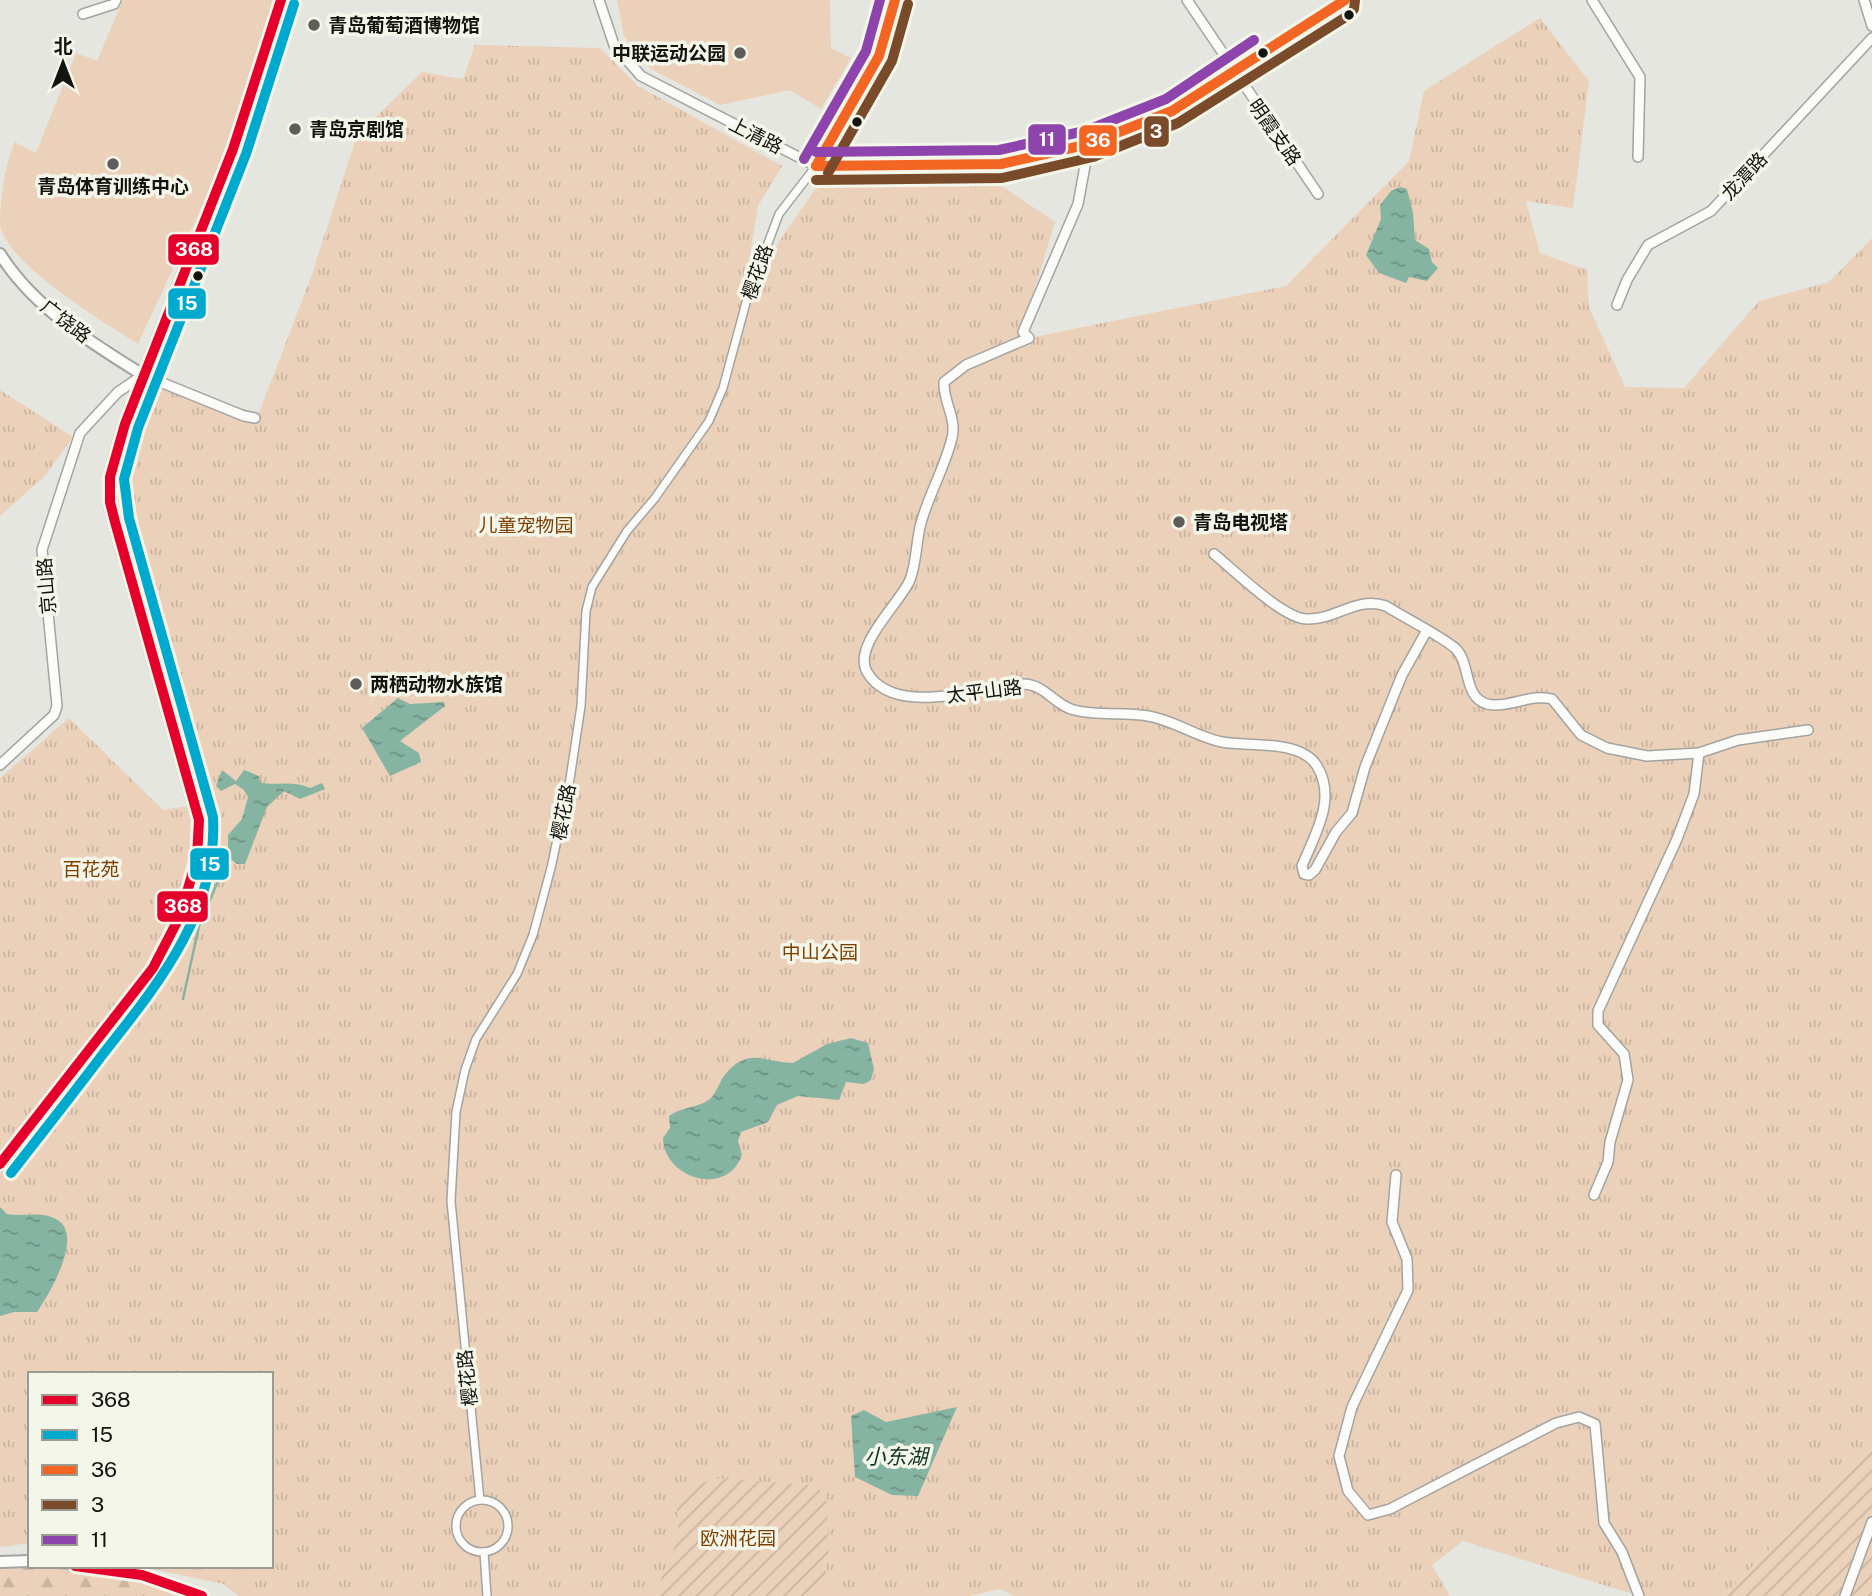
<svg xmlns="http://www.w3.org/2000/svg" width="1872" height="1596" font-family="'Public Sans','Noto Sans SC',sans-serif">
  <defs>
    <pattern id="forest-firs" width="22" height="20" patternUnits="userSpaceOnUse" patternTransform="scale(1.75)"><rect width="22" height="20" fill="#ecd1ba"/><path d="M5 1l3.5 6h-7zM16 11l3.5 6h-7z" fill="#cab39f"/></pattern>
    <pattern id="park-tufts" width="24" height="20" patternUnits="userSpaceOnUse" patternTransform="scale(1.75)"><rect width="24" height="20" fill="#ecd1ba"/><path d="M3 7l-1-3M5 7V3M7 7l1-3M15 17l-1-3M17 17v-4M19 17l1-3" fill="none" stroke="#cab39f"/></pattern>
    <pattern id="garden-furrows" width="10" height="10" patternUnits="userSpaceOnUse" patternTransform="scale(1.75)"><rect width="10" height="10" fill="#ecd1ba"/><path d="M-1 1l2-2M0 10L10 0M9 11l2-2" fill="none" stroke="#cab39f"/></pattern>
    <pattern id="water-ripples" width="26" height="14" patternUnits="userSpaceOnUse" patternTransform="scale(1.75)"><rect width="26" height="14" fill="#86b4a2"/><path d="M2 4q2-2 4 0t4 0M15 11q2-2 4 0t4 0" fill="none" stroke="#6c9183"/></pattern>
  </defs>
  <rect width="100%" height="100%" fill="#e5e6e0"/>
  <g fill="#ecd1ba">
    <path d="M123,0H274L229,148L138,344C102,321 11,267 0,226C0,199 4,166 15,142L36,153L76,53L97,61Z"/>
    <polygon points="617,0 830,0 831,48 851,58 821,109 790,90 720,105 651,69 624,36"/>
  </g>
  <polygon fill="url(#forest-firs)" points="0,1566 47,1566 142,1578 192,1596 0,1596"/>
  <g fill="url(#park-tufts)">
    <polygon points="1540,18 1589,81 1573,208 1526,201 1540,253 1587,270 1589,307 1625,387 1684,388 1759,301 1829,282 1872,238 1872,1447 1723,1596 1639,1596 1463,1541 1432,1565 1450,1596 1015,1596 1000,1589 969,1596 239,1596 223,1584 138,1566 271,1566 271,1374 30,1374 30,1543 0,1547 0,778 69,718 163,810 193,805 109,520 111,467 146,382 259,413 311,277 357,135 422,72 463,79 475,45 600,48 638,86 782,166 758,206 744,292 823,178 989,177 1055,222 1019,340 1286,286 1409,161 1424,91"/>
    <polygon points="0,390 73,437 45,476 0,516"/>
  </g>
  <g fill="url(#garden-furrows)">
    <polygon points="1872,1447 1872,1596 1723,1596"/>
    <path d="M713,1478L814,1485L826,1495C827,1520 836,1580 813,1596H654L679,1536L676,1497Z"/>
  </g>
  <g fill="url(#water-ripples)">
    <polygon points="1400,187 1407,189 1413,213 1415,240 1429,249 1432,262 1438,268 1427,281 1409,277 1406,283 1379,273 1366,255 1381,219 1380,205 1391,191"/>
    <polygon points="398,698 410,704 444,702 445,706 400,741 419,753 421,762 390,776 362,728"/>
    <path d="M222,770L236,781L244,770L259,776L260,782C275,787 289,779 310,788L322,783L325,789L300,799L284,791L267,807L245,864H237L228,857V835L242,819L248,797L244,790L235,784L221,791L216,786Z"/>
    <path d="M851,1038L868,1043L874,1069L871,1080L864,1084L846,1082L839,1100L798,1096L777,1105L768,1122L741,1132L738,1141L742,1155C726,1199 663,1177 663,1138L670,1128L669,1116C681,1107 698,1108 710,1099C716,1094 719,1083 724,1076C748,1046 763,1062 793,1063L827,1044Z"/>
    <path d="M0,1207L7,1214C23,1217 41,1211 56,1219C85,1234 50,1293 37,1312H14L0,1316Z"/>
    <polygon points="957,1407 918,1496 892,1495 855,1477 851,1416 864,1410 886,1422"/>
  </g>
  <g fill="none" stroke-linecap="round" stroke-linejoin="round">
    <polyline stroke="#86b4a2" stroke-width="2.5" points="183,999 199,926 228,857"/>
    <g stroke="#a3a39f" stroke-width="10">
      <g id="pedestrian">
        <polyline points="480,1500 451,1201 456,1112 465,1070 476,1039 517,974 533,935 551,868 570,779 581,706 586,611 592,587 627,531 655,498 709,421 723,388 747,299 779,214 816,166"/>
        <circle cx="482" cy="1526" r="26"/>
        <polyline points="484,1552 487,1596"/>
      </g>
    </g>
    <g stroke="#a3a39f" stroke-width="12">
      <g id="minor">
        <polyline points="599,0 614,45 641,76 816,166 931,167 1001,164 1089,144 1172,111 1345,0"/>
        <polyline points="1187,0 1318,194"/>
        <polyline points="1592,0 1640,77 1638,157"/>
        <polyline points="1864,0 1872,26"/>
        <polyline points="83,14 114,4 116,0"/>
        <path d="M1089,144L1078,204L1023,332L1029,338L966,365L944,382C943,402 957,418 952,438C945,467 929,494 921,523C916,541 917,561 910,580C900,603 852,646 867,672C895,720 983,685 1023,684C1045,684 1054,705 1074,710C1097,716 1123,712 1148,716C1174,720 1196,737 1222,742C1249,747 1300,739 1317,766C1337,799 1315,834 1302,866L1304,874L1309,875L1315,870L1336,832L1352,813L1365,767L1402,675L1426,632"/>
        <polyline points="816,166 879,56 895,0"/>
        <polyline points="1617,305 1627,280 1648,245 1711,211 1872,38"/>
        <path d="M1214,554C1234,570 1283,619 1307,619C1336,620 1356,596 1386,606C1403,617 1443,637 1456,649C1471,664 1463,697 1487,704C1508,709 1530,693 1552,699L1581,735L1607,748L1647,756L1699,753L1738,740L1808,730"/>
        <polyline points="0,765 54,715 57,706 42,550 80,433 118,392 143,375 244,416 255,418"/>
        <polyline points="1396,1175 1392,1222 1407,1259 1408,1290 1352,1407 1339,1456 1348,1491 1368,1515 1390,1509 1556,1423 1579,1417 1595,1424 1604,1523 1622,1552 1639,1596"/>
        <polyline points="1594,1195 1608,1162 1610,1142 1628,1080 1624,1054 1598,1025 1598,1011 1677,839 1694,794 1699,753"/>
        <polyline points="1845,1596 1872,1522"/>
      </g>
    </g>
    <g stroke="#a3a39f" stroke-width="14">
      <g id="tertiary">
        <polyline points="1339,0 1341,3"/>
        <path d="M0,254C34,308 90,342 143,375"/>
        <polyline points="0,1562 30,1561"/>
        <polyline points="73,1566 142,1575 202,1596"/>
      </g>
    </g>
    <g stroke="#a3a39f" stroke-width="16">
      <path id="secondary" d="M0,1164L153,968C178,927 203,870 199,820L115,522L110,502V477L125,424L233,149L281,0"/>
    </g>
    <use href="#pedestrian" stroke="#fbfbfa" stroke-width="7"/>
    <use href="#minor" stroke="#fbfbfa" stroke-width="9"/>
    <use href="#tertiary" stroke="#fbfbfa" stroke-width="10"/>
    <use href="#secondary" stroke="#fbfbfa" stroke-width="12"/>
    <g stroke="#f4f6ea" stroke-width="16">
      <g id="bus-1">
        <polyline points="0,1164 153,968 180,916 197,858 199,820 115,522 110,502 110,477 125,424 233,149 281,0"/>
        <polyline points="75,1566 142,1575 202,1596"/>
      </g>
    </g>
    <g stroke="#f4f6ea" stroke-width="16">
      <path id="bus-2" d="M11,1173C42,1133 73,1094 103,1054C158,984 218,912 213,817L129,518L124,479L138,428L246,154L294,4"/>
    </g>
    <g stroke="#f4f6ea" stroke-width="16">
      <g id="bus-3">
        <polyline points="816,166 1001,164 1089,144 1172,111 1345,0"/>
        <polyline points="816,166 879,56 895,0"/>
      </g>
    </g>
    <g stroke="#f4f6ea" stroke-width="16">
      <g id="bus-4">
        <polyline points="828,173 892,61 908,4"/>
        <polyline points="816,180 1002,178 1093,157 1178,123 1349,15 1354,9 1355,0"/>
      </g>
    </g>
    <g stroke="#f4f6ea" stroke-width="16">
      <g id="bus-5">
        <polyline points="816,152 999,150 1085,131 1166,99 1254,40"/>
        <polyline points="804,159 866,51 880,0"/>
      </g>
    </g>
    <use href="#bus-1" stroke="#e4002b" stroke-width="10"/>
    <use href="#bus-2" stroke="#00a9ce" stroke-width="10"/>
    <use href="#bus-3" stroke="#f26522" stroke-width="10"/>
    <use href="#bus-4" stroke="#7a4b2a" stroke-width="10"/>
    <use href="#bus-5" stroke="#8e44ad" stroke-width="10"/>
  </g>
  <g fill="#141511" stroke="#f4f6ea" stroke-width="2.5">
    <circle cx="1349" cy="15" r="6"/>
    <circle cx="1263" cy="53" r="6"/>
    <circle cx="857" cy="122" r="6"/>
    <circle cx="198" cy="276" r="6"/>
  </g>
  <g fill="#5d5e59" stroke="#f4f6ea" stroke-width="2.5">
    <circle cx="314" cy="25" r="7"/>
    <circle cx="740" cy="53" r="7"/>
    <circle cx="295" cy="129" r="7"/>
    <circle cx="113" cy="164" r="7"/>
    <circle cx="1179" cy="522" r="7"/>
    <circle cx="356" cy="684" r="7"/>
  </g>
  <g text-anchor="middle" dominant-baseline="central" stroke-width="7" stroke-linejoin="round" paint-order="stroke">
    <g font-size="19" font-weight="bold" fill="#141511" stroke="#f4f6ea" text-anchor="start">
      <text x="328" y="25">青岛葡萄酒博物馆</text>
      <text x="726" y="53" text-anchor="end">中联运动公园</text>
      <text x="309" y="129">青岛京剧馆</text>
      <text x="113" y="186" text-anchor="middle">青岛体育训练中心</text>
      <text x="1193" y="522">青岛电视塔</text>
      <text x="370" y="684">两栖动物水族馆</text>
    </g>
    <g font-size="19" fill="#141511" stroke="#f4f6ea">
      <text transform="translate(1275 132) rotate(55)">明霞支路</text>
      <text transform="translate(756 135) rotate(27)">上清路</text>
      <text transform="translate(1744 176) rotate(-47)">龙潭路</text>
      <text transform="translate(757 272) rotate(-71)">樱花路</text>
      <text transform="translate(66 321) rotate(38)">广饶路</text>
      <text transform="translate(46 586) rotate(-95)">京山路</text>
      <text transform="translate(984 691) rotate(-7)">太平山路</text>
      <text transform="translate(563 812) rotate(-79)">樱花路</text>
      <text transform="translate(467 1378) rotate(-96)">樱花路</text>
    </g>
    <g font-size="19" fill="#7d3f00" stroke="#f4f6ea">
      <text x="526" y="525">儿童宠物园</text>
      <text x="91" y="869">百花苑</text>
      <text x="820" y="952">中山公园</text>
      <text x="738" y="1538">欧洲花园</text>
    </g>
    <g font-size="21" font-style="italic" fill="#103126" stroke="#f4f6ea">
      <text x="896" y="1456">小东湖</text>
    </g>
  </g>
  <g stroke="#f4f6ea" stroke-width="2.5">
    <rect x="1143" y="115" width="27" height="33" rx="7" fill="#7a4b2a"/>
    <rect x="1027" y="123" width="40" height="33" rx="7" fill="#8e44ad"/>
    <rect x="1078" y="124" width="40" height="33" rx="7" fill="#f26522"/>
    <rect x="167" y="233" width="53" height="33" rx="7" fill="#e4002b"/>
    <rect x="167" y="287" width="40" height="33" rx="7" fill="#00a9ce"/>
    <rect x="189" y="847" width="41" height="34" rx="7" fill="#00a9ce"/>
    <rect x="156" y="890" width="53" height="33" rx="7" fill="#e4002b"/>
  </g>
  <g font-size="19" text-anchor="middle" font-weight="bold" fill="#fff">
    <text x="1156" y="138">3</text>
    <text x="1047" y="146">11</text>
    <text x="1098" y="147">36</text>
    <text x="194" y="256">368</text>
    <text x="187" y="310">15</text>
    <text x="210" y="871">15</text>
    <text x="183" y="913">368</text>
  </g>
  <rect x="28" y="1372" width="245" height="196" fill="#f4f6ea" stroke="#9a9c93" stroke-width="2"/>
  <rect x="42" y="1395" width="35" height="10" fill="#e4002b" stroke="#9a9c93" stroke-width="2"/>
  <text x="91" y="1407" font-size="21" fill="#141511">368</text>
  <rect x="42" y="1430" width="35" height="10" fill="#00a9ce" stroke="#9a9c93" stroke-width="2"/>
  <text x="91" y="1442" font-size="21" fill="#141511">15</text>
  <rect x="42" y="1465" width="35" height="10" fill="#f26522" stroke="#9a9c93" stroke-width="2"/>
  <text x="91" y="1477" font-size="21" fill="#141511">36</text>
  <rect x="42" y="1500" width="35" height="10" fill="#7a4b2a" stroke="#9a9c93" stroke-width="2"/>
  <text x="91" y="1512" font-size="21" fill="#141511">3</text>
  <rect x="42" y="1535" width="35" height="10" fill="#8e44ad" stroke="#9a9c93" stroke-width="2"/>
  <text x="91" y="1547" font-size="21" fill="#141511">11</text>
  <g transform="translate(63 63)" stroke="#f4f6ea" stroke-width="5" paint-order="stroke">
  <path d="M0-5L12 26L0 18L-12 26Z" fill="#141511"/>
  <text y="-10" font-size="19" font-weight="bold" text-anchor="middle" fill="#141511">北</text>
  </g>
</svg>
